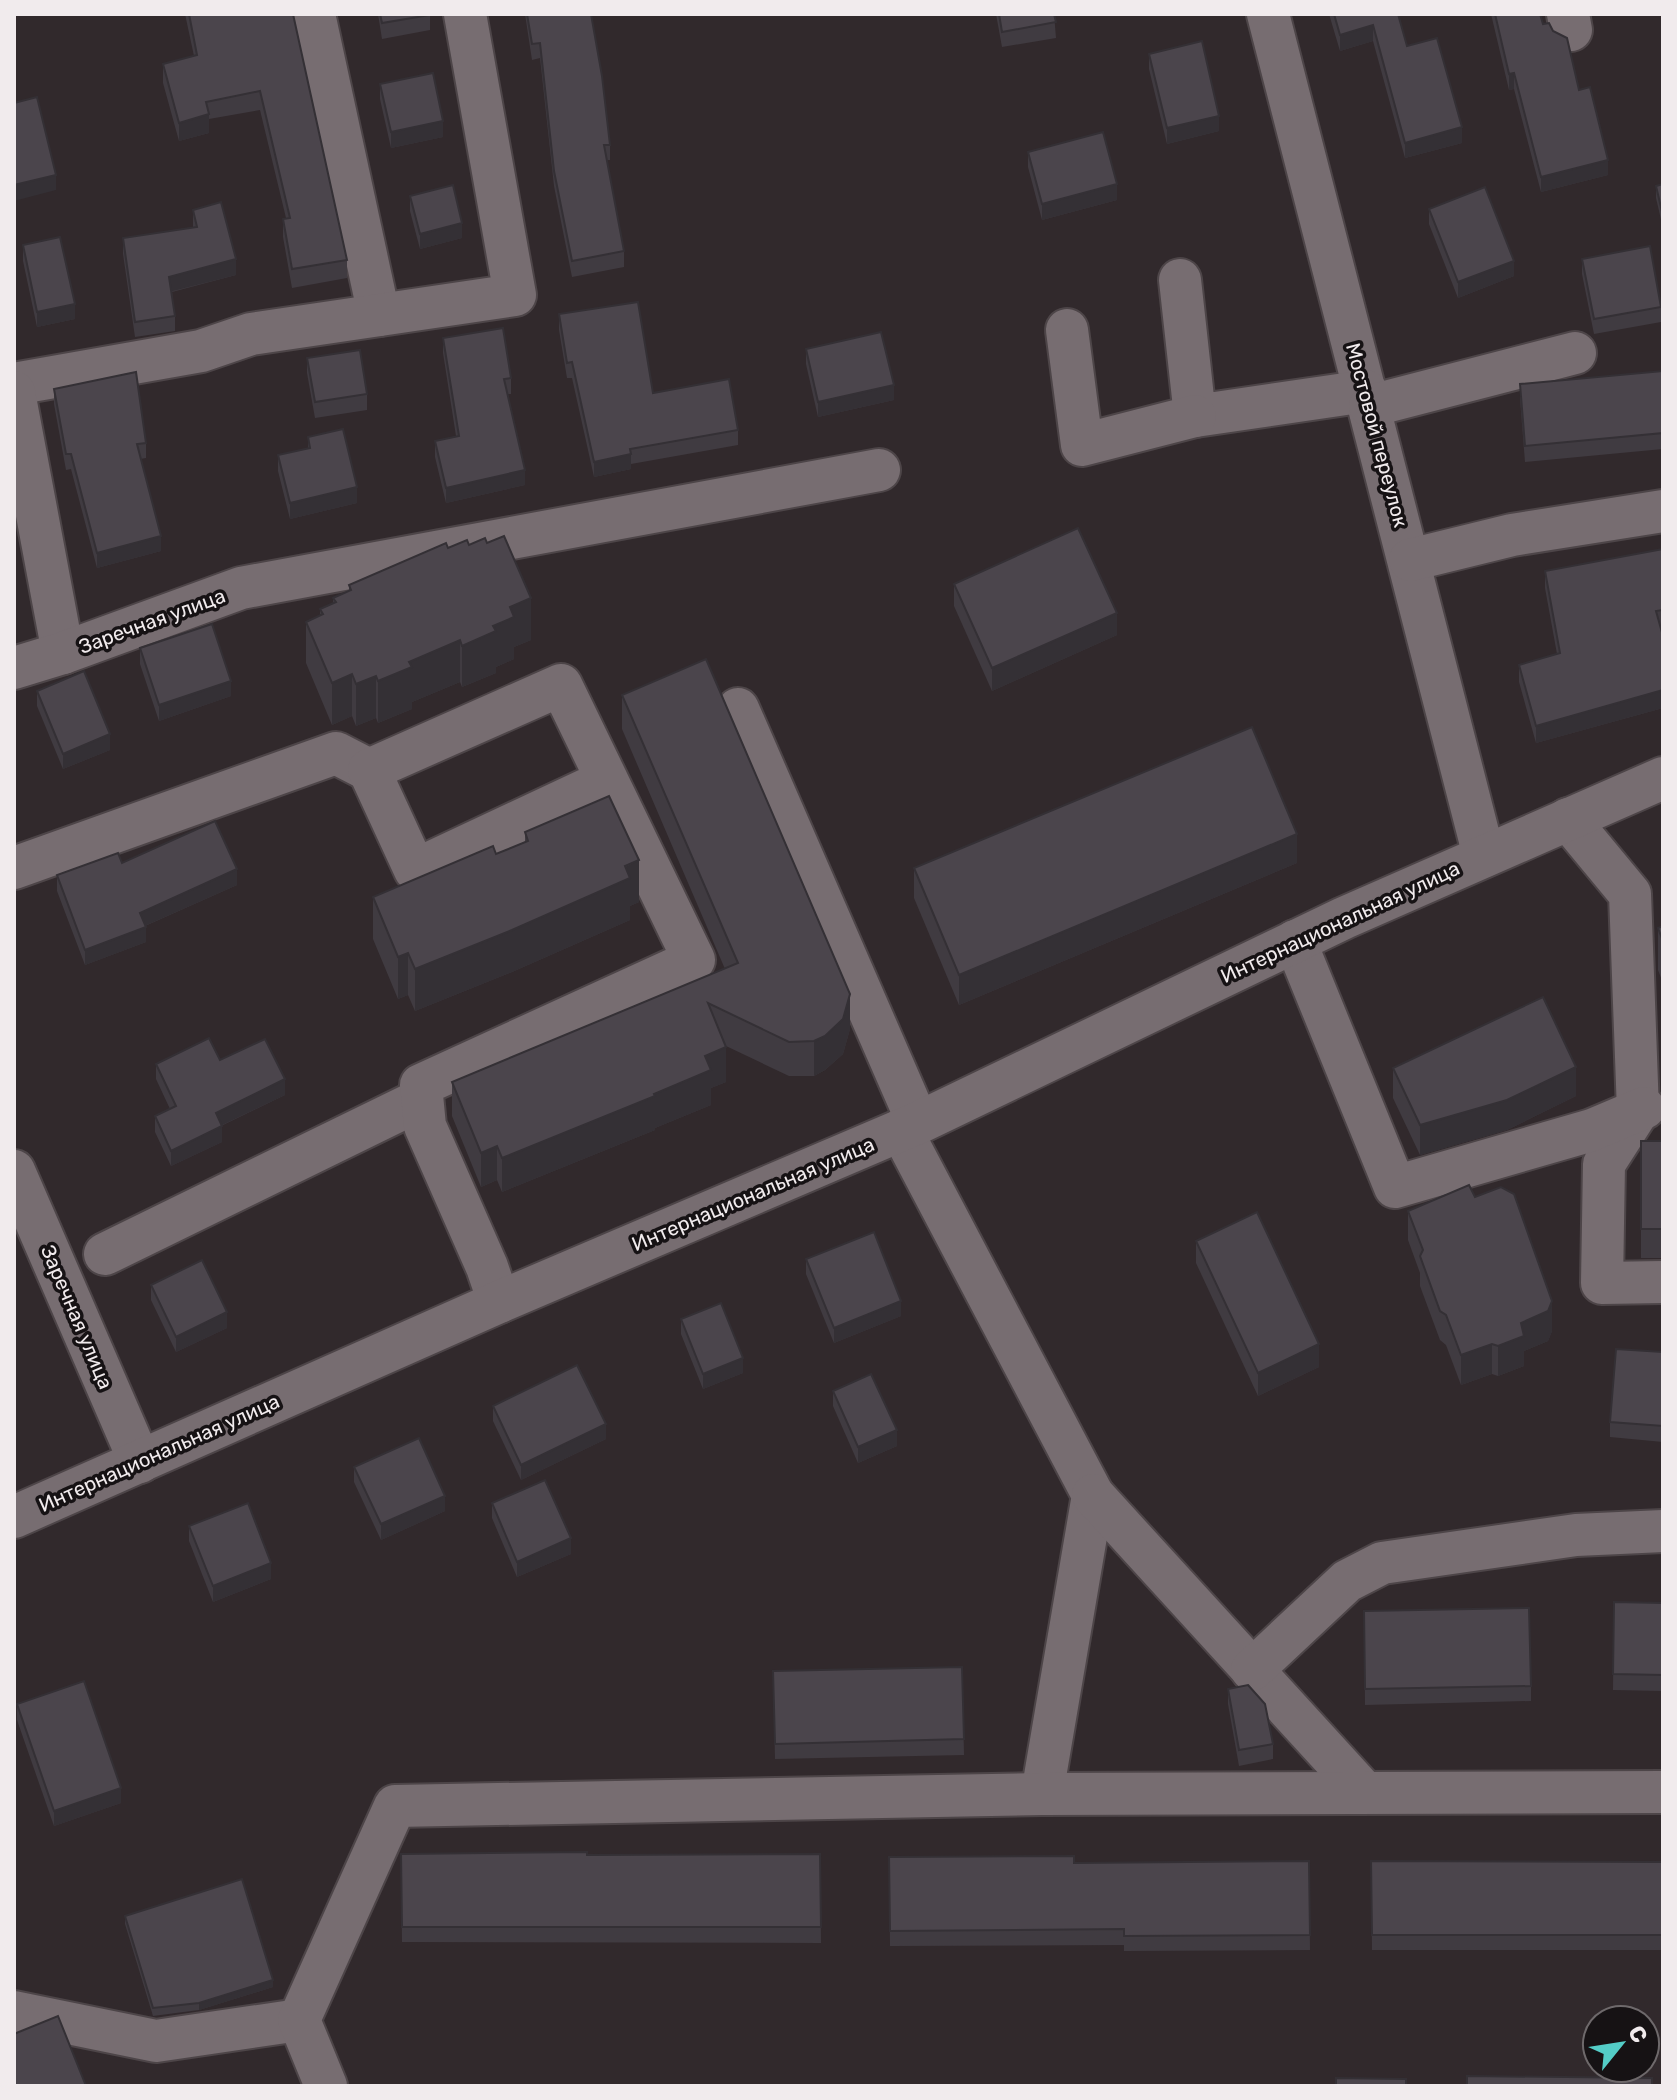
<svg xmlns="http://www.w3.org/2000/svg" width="1677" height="2100" font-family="Rubik,sans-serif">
  <rect width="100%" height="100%" fill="#31292c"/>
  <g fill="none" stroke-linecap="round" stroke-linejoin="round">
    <g stroke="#4d4548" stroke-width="46">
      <g id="minor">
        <polyline points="314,14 379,315"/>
        <polyline points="1268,14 1484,856"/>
        <polyline points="1568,14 1571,30"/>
        <polyline points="1180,280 1195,416 1366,391"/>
        <polyline points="1067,330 1082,445 1195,416"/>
        <polyline points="14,384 201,351 251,334 515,295 465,14"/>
        <polyline points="14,392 63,653"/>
        <polyline points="1370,406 1575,353"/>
        <polyline points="1410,560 1512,535 1663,511"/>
        <polyline points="14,668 63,653 241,588 879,470"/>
        <polyline points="738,709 918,1123"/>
        <polyline points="1568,819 1630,894 1638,1111 1604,1164 1602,1283 1663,1282"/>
        <polyline points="14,868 336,753 369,770"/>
        <polyline points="1295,941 1395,1187 1592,1130 1644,1108"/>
        <polyline points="901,1130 1093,1495 1042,1794"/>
        <polyline points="14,1171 140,1462"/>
        <polyline points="105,1254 422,1099"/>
        <polyline points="499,1302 487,1267 425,1126 421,1085 694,960 561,685 369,770 415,870 607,780"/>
        <polyline points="1093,1495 1364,1792"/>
        <polyline points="14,1517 499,1302 918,1123 1344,918 1663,778"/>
        <polyline points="1252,1670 1347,1581 1382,1563 1576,1535 1663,1531"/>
        <polyline points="14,2012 156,2041 299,2020"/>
        <polyline points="326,2086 299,2020 395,1806 1042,1794 1663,1792"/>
      </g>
    </g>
    <use href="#minor" stroke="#776d71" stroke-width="42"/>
  </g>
  <g fill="#403b41">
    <polygon points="185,14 293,14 347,260 347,278 292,288 283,237 283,219 286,218 260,110 209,119 209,133 179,141 163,83 163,64 194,56"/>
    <polygon points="378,14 430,14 430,30 382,39"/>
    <polygon points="525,14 591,14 610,145 610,160 607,160 624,251 624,267 572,277 554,186 540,58 532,60"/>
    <polygon points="996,14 1054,14 1056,38 1002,47"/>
    <polygon points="1329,14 1398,14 1407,46 1462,143 1405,158 1373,41 1340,51"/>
    <polygon points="1491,14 1540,14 1543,24 1579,90 1608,175 1541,192 1514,89 1509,90"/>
    <polygon points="1149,54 1219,131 1167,144 1149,69"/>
    <polygon points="380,84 443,137 391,148 380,99"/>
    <polygon points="1028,152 1117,200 1042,220 1028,167"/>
    <polygon points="1663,184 1663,228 1656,198 1656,186"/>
    <polygon points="410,196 462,238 420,249 410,211"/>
    <polygon points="1429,209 1514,276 1458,298 1429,224"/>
    <polygon points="193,210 236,275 172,292 175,316 175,331 135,337 123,254 123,238 193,227"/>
    <polygon points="23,245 75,319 37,327 23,261"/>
    <polygon points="1582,259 1661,307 1661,322 1594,334 1582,274"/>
    <polygon points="559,314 653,393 738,430 738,445 631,464 631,469 594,477 572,378 567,378 559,330"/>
    <polygon points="443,338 511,378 511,394 508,394 525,485 446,503 435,457 435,441 456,436 443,353"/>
    <polygon points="806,349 894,400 818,417 806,364"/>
    <polygon points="307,358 367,394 367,410 315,418 307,373"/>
    <polygon points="1663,371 1663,449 1525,462 1520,399 1520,384"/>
    <polygon points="54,389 146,443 146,458 140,459 161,551 97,568 71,469 66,470 54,404"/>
    <polygon points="308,437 357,503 290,519 278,471 278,455 308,448"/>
    <polygon points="469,545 531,640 514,647 514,659 496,667 496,673 462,687 460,682 412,702 412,709 378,723 376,718 356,726 352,716 332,725 306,663 306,622 320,615 320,609 333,603 333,598 349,591 349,585 448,548"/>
    <polygon points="1663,549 1663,627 1661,628 1663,636 1663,708 1536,743 1519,682 1519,665 1557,654 1545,588 1545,571"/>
    <polygon points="954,584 1117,635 992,691 954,606"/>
    <polygon points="140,648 231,696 159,721 140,664"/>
    <polygon points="37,691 110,750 63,769 37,706"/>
    <polygon points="622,695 850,1029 843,1054 825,1070 814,1076 789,1076 726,1046 726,1082 711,1088 711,1105 655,1128 655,1130 502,1192 497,1180 481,1187 452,1116 452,1082 725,969 622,729"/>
    <polygon points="525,832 639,902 630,906 630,920 512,972 415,1011 408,995 398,999 373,939 373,897 496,854 525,842"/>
    <polygon points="122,863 237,885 145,926 146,942 85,965 57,891 57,875"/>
    <polygon points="1297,863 959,1005 914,898 914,868"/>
    <polygon points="1663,926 1663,983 1658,970 1658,928"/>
    <polygon points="220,1060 285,1095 221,1126 222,1142 171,1166 155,1132 155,1116 170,1109 156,1079 156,1064"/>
    <polygon points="1393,1068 1576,1096 1507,1130 1420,1155 1393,1098"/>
    <rect x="1641" y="1141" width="22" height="117"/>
    <polygon points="1408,1211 1552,1331 1548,1341 1524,1351 1524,1366 1498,1376 1492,1374 1461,1385 1446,1345 1440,1340 1420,1286 1420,1273 1408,1240"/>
    <polygon points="1196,1241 1319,1367 1258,1396 1196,1263"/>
    <polygon points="806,1259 901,1316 834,1343 806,1274"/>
    <polygon points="151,1285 227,1328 176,1352 151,1300"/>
    <polygon points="681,1319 743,1373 703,1389 681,1334"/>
    <polygon points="1663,1352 1663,1442 1610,1437 1610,1422"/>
    <polygon points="833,1391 897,1446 858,1463 833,1406"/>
    <polygon points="493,1406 606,1439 521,1480 493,1421"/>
    <polygon points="354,1467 445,1511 381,1540 354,1482"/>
    <polygon points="492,1503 571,1554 517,1577 492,1518"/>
    <polygon points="189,1526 271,1579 213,1602 189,1541"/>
    <polygon points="1614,1602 1663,1603 1663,1691 1613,1690"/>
    <polygon points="1364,1611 1531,1686 1531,1701 1365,1705"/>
    <polygon points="962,1667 964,1755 775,1759 773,1671"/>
    <polygon points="1228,1689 1273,1744 1273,1759 1239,1766 1228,1704"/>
    <polygon points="17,1704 121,1803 54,1826 17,1720"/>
    <polygon points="401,1854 587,1855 820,1854 821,1943 402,1942"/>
    <polygon points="889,1857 1074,1863 1309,1861 1310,1950 1124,1951 1124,1945 890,1946"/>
    <polygon points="1371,1861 1663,1862 1663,1950 1372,1950"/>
    <polygon points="125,1916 273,1987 199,2010 153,2016 125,1924"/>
  </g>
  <g fill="#343035">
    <polygon points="1373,25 1373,41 1340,51 1340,35"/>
    <polygon points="1514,73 1514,89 1509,90 1509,74"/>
    <polygon points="209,114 209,133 179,141 179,123"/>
    <polygon points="1219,116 1219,131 1167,144 1167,128"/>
    <polygon points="443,121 443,137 391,148 391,132"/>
    <polygon points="1462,127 1462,143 1405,158 1405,143"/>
    <polygon points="1608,160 1608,175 1541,192 1541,177"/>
    <polygon points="56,175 56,190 14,201 14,185"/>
    <polygon points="1117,184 1117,200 1042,220 1042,204"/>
    <polygon points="462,223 462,238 420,249 420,234"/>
    <polygon points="236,259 236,275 169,292 169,277"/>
    <polygon points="1514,261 1514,276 1458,298 1458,282"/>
    <polygon points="75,304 75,319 37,327 37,312"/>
    <polygon points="894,385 894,400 818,417 818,402"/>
    <polygon points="631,454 631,469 594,477 594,462"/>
    <polygon points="525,470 525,485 446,503 446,488"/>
    <polygon points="357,487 357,503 290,519 290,503"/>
    <polygon points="161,536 161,551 97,568 97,553"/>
    <polygon points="531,598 531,640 514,647 514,659 496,667 496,673 462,687 462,646 493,626 510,607"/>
    <polygon points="1117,613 1117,635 992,691 992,668"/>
    <polygon points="460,640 460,682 412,702 412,709 378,723 378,681 409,662"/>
    <polygon points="352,674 352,716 332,725 332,683"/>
    <polygon points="376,676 376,718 356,726 356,684"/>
    <polygon points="231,681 231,696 159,721 159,705"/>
    <polygon points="1663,690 1663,708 1536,743 1536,726"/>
    <polygon points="110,734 110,750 63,769 63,754"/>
    <polygon points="1297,834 1297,863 959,1005 959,975"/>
    <polygon points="639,860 639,902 630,906 630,920 512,972 415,1011 415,969"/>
    <polygon points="237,869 237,885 140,928 140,913"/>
    <polygon points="146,927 146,942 85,965 85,950"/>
    <polygon points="408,953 408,995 398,999 398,957"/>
    <polygon points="850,994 850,1029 843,1054 825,1070 814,1076 814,1041"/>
    <polygon points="726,1047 726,1082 711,1088 711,1105 655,1128 655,1130 502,1192 502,1158 654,1094 705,1056"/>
    <polygon points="1576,1067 1576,1096 1507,1130 1420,1155 1420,1125"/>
    <polygon points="285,1079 285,1095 216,1128 216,1113"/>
    <polygon points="222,1126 222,1142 171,1166 171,1151"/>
    <polygon points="497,1146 497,1180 481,1187 481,1153"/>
    <polygon points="901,1301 901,1316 834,1343 834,1328"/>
    <polygon points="1552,1301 1552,1331 1548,1341 1524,1351 1524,1366 1498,1376 1498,1346 1521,1323"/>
    <polygon points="227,1312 227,1328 176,1352 176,1337"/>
    <polygon points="1319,1344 1319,1367 1258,1396 1258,1373"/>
    <polygon points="1492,1344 1492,1374 1461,1385 1461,1355"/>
    <polygon points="743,1358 743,1373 703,1389 703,1374"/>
    <polygon points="606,1424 606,1439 521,1480 521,1465"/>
    <polygon points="897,1430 897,1446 858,1463 858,1447"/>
    <polygon points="445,1496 445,1511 381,1540 381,1524"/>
    <polygon points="571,1538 571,1554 517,1577 517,1562"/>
    <polygon points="271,1563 271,1579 213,1602 213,1586"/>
    <polygon points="121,1788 121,1803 54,1826 54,1811"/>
    <polygon points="273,1980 273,1987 199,2010 199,2003"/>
  </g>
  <g fill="#4b454c" stroke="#343035" stroke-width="2">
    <polygon points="189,14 293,14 347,260 292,269 283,219 290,218 260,91 206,102 209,114 179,123 163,64 197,55"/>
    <polygon points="380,14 430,14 430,15 382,23"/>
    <polygon points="527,14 591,14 602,76 610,145 604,145 624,251 572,261 554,171 540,43 532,44"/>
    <polygon points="999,14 1054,14 1056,22 1002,32"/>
    <polygon points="1334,14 1398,14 1407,46 1437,38 1462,127 1405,143 1373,25 1340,35"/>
    <polygon points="1495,14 1540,14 1543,24 1549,23 1553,31 1567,38 1579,90 1590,87 1608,160 1541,177 1514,73 1509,74"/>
    <polygon points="1202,41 1219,116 1167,128 1149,54"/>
    <polygon points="433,73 443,121 391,132 380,84"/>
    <polygon points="37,97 56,175 14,185 14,103"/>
    <polygon points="1103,132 1117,184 1042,204 1028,152"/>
    <polygon points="1663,184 1663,216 1656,186"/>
    <polygon points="453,185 462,223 420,234 410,196"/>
    <polygon points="1485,187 1514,261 1458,282 1429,209"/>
    <polygon points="221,202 236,259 169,277 175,316 135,322 123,238 197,227 193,210"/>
    <polygon points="60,237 75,304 37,312 23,245"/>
    <polygon points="1650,246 1661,307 1594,319 1582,259"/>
    <polygon points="638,302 653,393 729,379 738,430 630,449 631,454 594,462 572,362 567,363 559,314"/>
    <polygon points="503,328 511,378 504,379 525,470 446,488 435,441 459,436 443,338"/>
    <polygon points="881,332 894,385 818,402 806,349"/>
    <polygon points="360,350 367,394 315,402 307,358"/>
    <polygon points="1663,371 1663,433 1525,446 1520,384"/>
    <polygon points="136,372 146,443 137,444 161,536 97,553 71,454 66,454 54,389"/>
    <polygon points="343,429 357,487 290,503 278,455 310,448 308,437"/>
    <polygon points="1078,528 1117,613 992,668 954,584"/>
    <polygon points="504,536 531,598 510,607 514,617 493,626 496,631 462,646 460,640 409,662 412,667 378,681 376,676 356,684 352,674 332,683 306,622 323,614 320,609 336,602 333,598 351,590 349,585 446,543 448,548 467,540 469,545 485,538 487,543"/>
    <polygon points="1663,549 1663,610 1656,611 1663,636 1663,690 1536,726 1519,665 1560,653 1545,571"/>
    <polygon points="212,624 231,681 159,705 140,648"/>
    <polygon points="706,659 850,994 843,1019 825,1036 814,1041 789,1042 708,1003 726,1047 705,1056 711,1070 654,1094 655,1096 502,1158 497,1146 481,1153 452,1082 738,963 622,695"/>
    <polygon points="84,671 110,734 63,754 37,691"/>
    <polygon points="1252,727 1297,834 959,975 914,868"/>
    <polygon points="609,796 639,860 625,866 630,878 512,930 415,969 408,953 398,957 373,897 493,846 496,854 528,841 525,832"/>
    <polygon points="215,821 237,869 140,913 146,927 85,950 57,875 118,853 122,863"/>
    <polygon points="1663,926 1663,941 1658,928"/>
    <polygon points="1543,997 1576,1067 1507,1100 1420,1125 1393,1068"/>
    <polygon points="209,1038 220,1060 265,1039 285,1079 216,1113 222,1126 171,1151 155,1116 176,1106 156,1064"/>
    <rect x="1641" y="1141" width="22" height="88"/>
    <polygon points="1469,1185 1475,1197 1501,1187 1514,1194 1552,1301 1548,1311 1521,1323 1524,1336 1498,1346 1492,1344 1461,1355 1446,1315 1440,1311 1420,1256 1423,1250 1408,1211"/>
    <polygon points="1257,1212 1319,1344 1258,1373 1196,1241"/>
    <polygon points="874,1232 901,1301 834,1328 806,1259"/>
    <polygon points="202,1260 227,1312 176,1337 151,1285"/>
    <polygon points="721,1303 743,1358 703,1374 681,1319"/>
    <polygon points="1616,1349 1663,1352 1663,1426 1610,1422"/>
    <polygon points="577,1365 606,1424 521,1465 493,1406"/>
    <polygon points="871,1374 897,1430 858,1447 833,1391"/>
    <polygon points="419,1438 445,1496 381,1524 354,1467"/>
    <polygon points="545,1480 571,1538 517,1562 492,1503"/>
    <polygon points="248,1503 271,1563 213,1586 189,1526"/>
    <polygon points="1614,1602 1663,1603 1663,1675 1613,1674"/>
    <polygon points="1529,1608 1531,1686 1365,1689 1364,1611"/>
    <polygon points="962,1667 964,1739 775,1744 773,1671"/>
    <polygon points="84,1681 121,1788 54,1811 17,1704"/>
    <polygon points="1248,1685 1265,1704 1273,1744 1239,1750 1228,1689"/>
    <polygon points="587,1852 587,1855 820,1854 821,1927 402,1927 401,1854"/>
    <polygon points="1074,1856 1074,1863 1309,1861 1310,1935 1124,1936 1124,1929 890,1931 889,1857"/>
    <polygon points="1371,1861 1663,1862 1663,1935 1372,1935"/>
    <polygon points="242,1879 273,1980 199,2003 153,2008 125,1916"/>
    <polygon points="58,2016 86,2086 14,2086 14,2034"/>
    <polygon points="1467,2076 1652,2078 1652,2086 1467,2086"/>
    <polygon points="1336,2078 1406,2079 1406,2086 1336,2086"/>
  </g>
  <g text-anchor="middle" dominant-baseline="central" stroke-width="7" stroke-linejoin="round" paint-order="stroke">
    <g font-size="20" fill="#f1ebed" stroke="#161214">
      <text transform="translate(1377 435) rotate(75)">Мостовой переулок</text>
      <text transform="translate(152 621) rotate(-20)">Заречная улица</text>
      <text transform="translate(1340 922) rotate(-25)">Интернациональная улица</text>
      <text transform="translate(753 1194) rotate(-23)">Интернациональная улица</text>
      <text transform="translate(77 1317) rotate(67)">Заречная улица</text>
      <text transform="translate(159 1453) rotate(-24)">Интернациональная улица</text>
    </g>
  </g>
  <rect width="1677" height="2100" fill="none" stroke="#f1ebed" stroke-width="32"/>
  <g transform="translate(1621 2044) rotate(60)"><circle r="38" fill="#161214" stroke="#6e696b" stroke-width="2"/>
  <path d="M0-6L14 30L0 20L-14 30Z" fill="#54cdc7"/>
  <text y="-12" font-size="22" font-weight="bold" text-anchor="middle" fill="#f1ebed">С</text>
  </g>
</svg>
